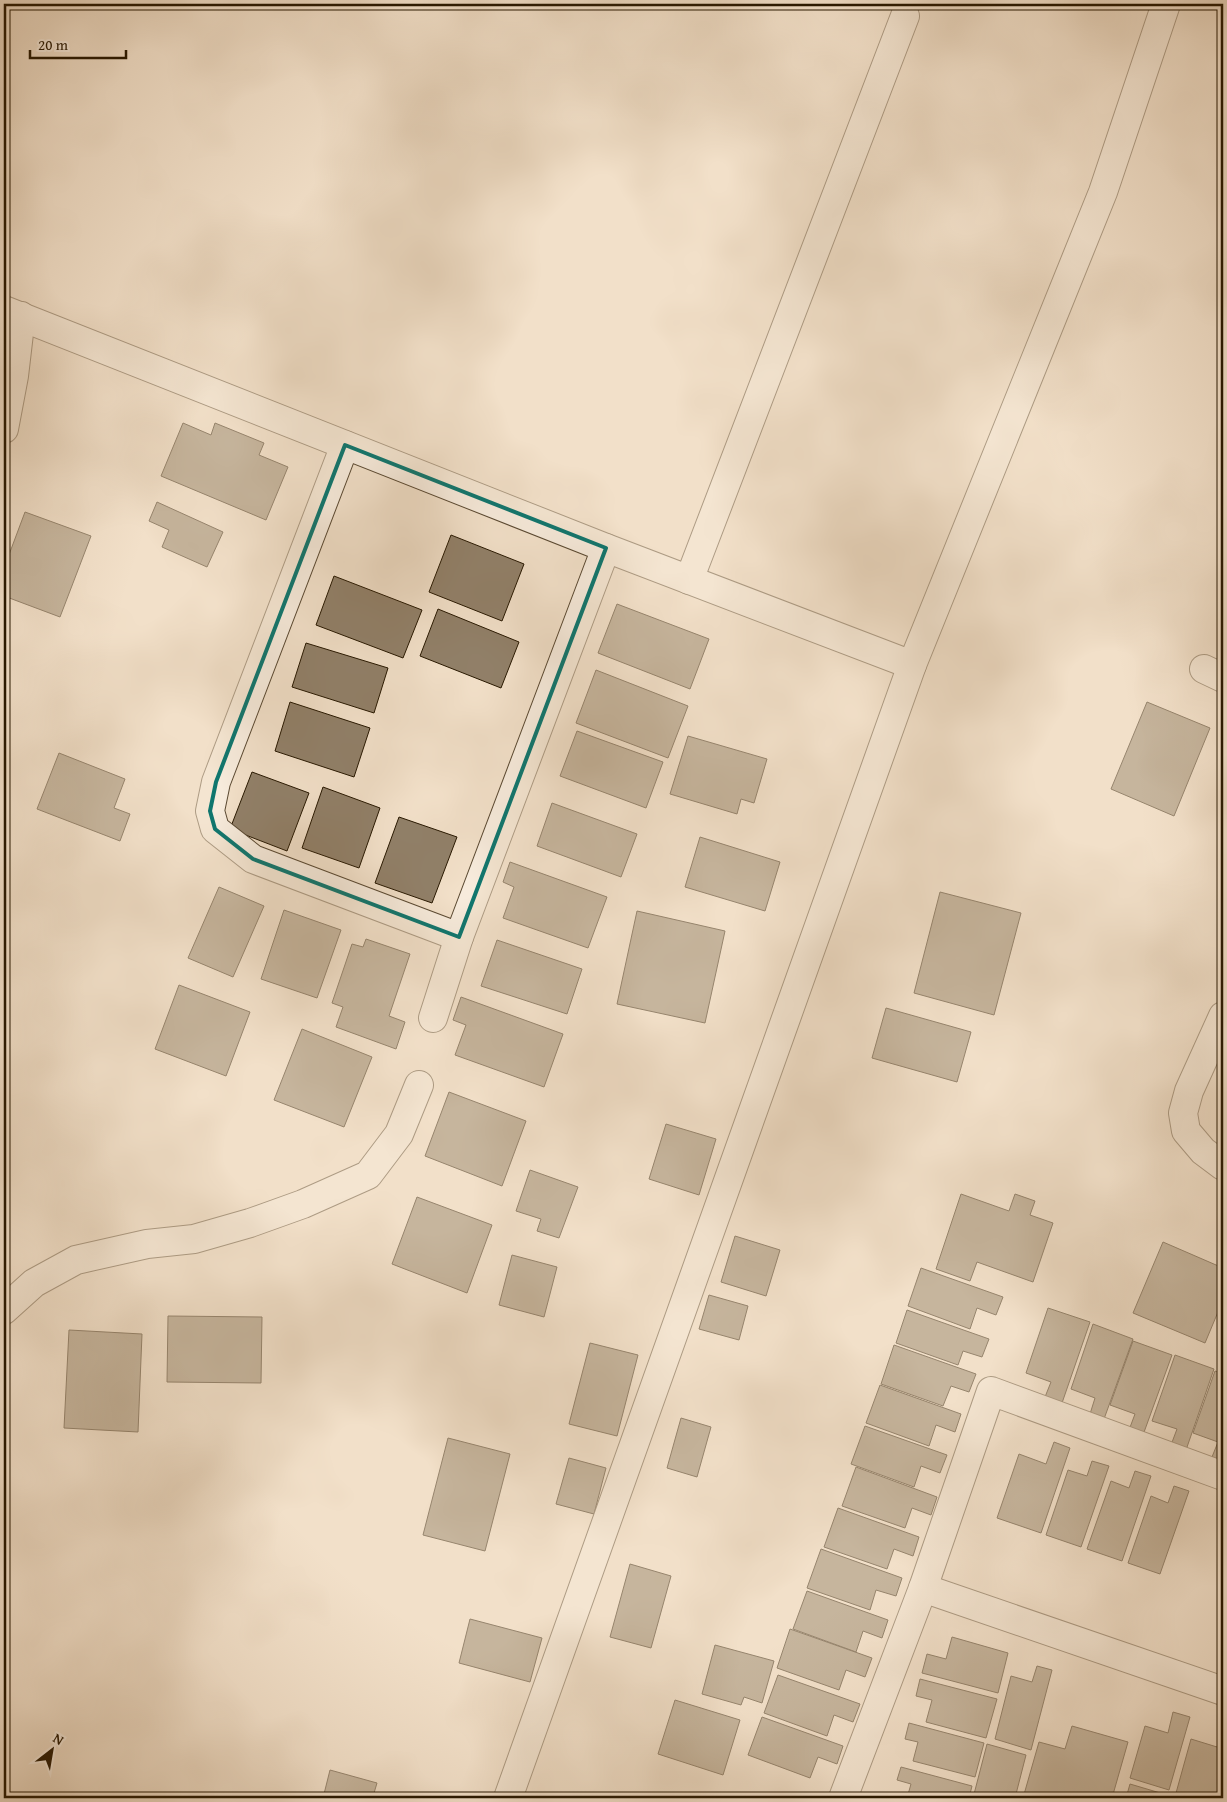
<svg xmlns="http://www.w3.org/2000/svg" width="1227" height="1802" font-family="'Gentium Book Plus',serif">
  <rect width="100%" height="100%" fill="#f2e0c9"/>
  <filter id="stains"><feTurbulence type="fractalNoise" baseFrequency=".004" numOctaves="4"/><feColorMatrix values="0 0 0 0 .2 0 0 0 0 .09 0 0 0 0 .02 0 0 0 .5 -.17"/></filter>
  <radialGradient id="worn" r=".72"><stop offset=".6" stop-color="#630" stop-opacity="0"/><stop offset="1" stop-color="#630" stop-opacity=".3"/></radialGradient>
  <g fill="#918069" stroke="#271700">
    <polygon points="183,423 211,435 215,423 264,443 259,455 288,467 266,520 161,476"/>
    <polygon points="157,502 223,532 207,567 162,547 169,530 149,521"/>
    <polygon points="25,512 91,536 60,617 4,596 4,568"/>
    <polygon points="451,535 524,564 502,621 429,592"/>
    <polygon points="334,576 422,610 403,658 316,625"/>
    <polygon points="617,604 709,639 690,689 598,653"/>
    <polygon points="438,609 519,642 501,688 420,656"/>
    <polygon points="306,643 388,668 374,713 292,687"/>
    <polygon points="596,670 688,706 668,758 576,723"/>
    <polygon points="290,702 370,728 354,777 275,751"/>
    <polygon points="1147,702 1210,728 1174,816 1111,789"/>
    <polygon points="577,731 663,762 646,808 560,776"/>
    <polygon points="688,736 767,759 754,803 741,799 737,814 670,794"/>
    <polygon points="59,753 125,779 114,808 130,814 120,841 37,809"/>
    <polygon points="252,772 309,793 287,851 230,829"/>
    <polygon points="323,787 380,808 359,868 302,848"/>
    <polygon points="552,803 637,834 621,877 537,846"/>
    <polygon points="399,817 457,837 432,903 375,883"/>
    <polygon points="700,837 780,862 765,911 685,887"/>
    <polygon points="510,862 607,897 588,948 503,918 514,887 503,882"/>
    <polygon points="219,887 264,906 233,977 188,958"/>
    <polygon points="940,892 1021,913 994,1015 914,993"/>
    <polygon points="284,910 341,930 317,998 261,979"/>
    <polygon points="637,911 725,931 705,1023 617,1004"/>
    <polygon points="366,939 410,954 389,1016 405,1022 396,1049 336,1027 343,1007 332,1003 352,944 363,947"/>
    <polygon points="497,940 582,969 567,1014 481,986"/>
    <polygon points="179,985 250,1012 226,1076 155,1049"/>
    <polygon points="461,997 563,1034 544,1087 455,1055 466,1025 453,1020"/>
    <polygon points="886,1008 971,1032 957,1082 872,1058"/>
    <polygon points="302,1029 372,1057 344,1127 274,1100"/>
    <polygon points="449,1092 526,1121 502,1186 425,1156"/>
    <polygon points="666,1124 716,1139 699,1195 649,1179"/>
    <polygon points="530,1170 578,1187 559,1238 537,1231 541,1219 516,1211"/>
    <polygon points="961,1194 1009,1211 1015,1194 1035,1201 1030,1215 1053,1223 1033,1282 977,1262 970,1281 936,1269"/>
    <polygon points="417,1197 492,1225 467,1293 392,1264"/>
    <polygon points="735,1236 780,1250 766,1296 721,1282"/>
    <polygon points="1163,1242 1223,1268 1223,1300 1205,1343 1133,1313"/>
    <polygon points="512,1255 557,1267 544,1317 499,1305"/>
    <polygon points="921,1268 1003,1297 996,1315 977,1308 970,1329 908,1306"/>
    <polygon points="709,1295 748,1306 739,1340 699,1329"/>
    <polygon points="1048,1308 1090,1322 1062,1403 1045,1397 1051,1382 1026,1373"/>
    <polygon points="907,1310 989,1339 982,1357 963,1351 958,1365 896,1343"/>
    <polygon points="168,1316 262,1317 261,1383 167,1382"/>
    <polygon points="1093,1324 1133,1339 1104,1419 1090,1414 1095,1398 1071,1389"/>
    <polygon points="69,1330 142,1334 138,1432 64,1428"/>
    <polygon points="1133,1341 1172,1355 1143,1435 1129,1430 1135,1414 1110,1405"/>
    <polygon points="590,1343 638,1355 617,1436 569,1424"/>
    <polygon points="894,1345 976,1374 969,1392 951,1386 943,1406 881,1384"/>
    <polygon points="1175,1355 1214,1369 1186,1450 1171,1445 1177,1429 1152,1421"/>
    <polygon points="1215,1371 1223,1374 1223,1461 1212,1457 1218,1442 1193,1433"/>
    <polygon points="880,1385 961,1414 955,1432 936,1425 929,1446 866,1423"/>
    <polygon points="681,1418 711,1427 697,1477 667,1468"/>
    <polygon points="865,1426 947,1455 940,1473 921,1466 914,1487 851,1464"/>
    <polygon points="448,1438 510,1454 485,1551 423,1535"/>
    <polygon points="1054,1442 1070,1448 1041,1533 997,1518 1019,1454 1046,1464"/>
    <polygon points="569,1458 606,1468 594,1514 556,1504"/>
    <polygon points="1092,1461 1109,1466 1081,1547 1046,1535 1068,1470 1087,1476"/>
    <polygon points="856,1467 937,1497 931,1515 912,1508 905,1528 842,1506"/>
    <polygon points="1135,1471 1151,1476 1122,1561 1087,1549 1111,1481 1129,1488"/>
    <polygon points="1174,1486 1189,1491 1160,1574 1128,1563 1151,1496 1168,1503"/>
    <polygon points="838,1508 919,1537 913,1556 894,1549 887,1569 824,1547"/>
    <polygon points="821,1549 902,1578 896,1596 876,1590 870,1610 807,1588"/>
    <polygon points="630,1564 671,1576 651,1648 610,1637"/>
    <polygon points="807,1591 888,1620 882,1638 863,1631 856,1652 793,1629"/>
    <polygon points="470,1619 542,1638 530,1682 459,1663"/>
    <polygon points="790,1629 872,1658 865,1677 846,1670 839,1690 777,1668"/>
    <polygon points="952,1637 1008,1653 998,1693 922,1673 927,1654 946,1659"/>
    <polygon points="715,1645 774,1661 762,1703 744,1697 741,1705 702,1694"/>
    <polygon points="1037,1666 1052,1670 1031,1750 995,1739 1011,1676 1032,1682"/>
    <polygon points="778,1675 860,1704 853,1722 834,1715 827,1736 764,1713"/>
    <polygon points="920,1679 997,1699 986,1738 926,1722 932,1700 916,1696"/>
    <polygon points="675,1700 740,1720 723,1775 658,1754"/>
    <polygon points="1173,1712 1190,1717 1169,1790 1130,1778 1145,1726 1168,1733"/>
    <polygon points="762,1717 843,1746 837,1764 818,1757 810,1778 748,1755"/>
    <polygon points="909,1723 984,1743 975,1777 913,1761 918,1742 905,1739"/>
    <polygon points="1072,1726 1128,1742 1112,1798 1023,1798 1039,1742 1065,1749"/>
    <polygon points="1223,1727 1223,1777 1217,1798 1195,1798 1176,1793 1191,1739 1217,1747"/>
    <polygon points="987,1744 1026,1755 1015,1798 973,1798"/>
    <polygon points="901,1767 972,1786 969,1798 907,1798 911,1784 897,1780"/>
    <polygon points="330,1770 377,1783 374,1793 389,1797 389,1798 323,1798"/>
    <polygon points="1130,1784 1167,1795 1166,1798 1126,1798"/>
  </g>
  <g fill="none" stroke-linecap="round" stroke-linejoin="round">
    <g stroke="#5a4932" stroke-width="30">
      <g id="street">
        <polyline points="4,310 606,548 912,665"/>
        <polyline points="4,429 14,376 21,316"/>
        <polyline points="345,445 216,782 210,811 215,829 253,859 459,937"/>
        <polyline points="689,580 905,16"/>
        <polyline points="1204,669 1223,678"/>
        <polyline points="1223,1016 1189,1091 1183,1113 1186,1131 1203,1151 1223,1166"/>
        <polyline points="433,1018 459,937 606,548"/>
        <polyline points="4,1310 34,1283 76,1260 147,1244 194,1239 250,1223 303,1204 368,1175 399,1134 419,1085"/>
        <polyline points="923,1588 1223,1691"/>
        <polyline points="508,1798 912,665 1103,192 1166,4"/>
        <polyline points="843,1798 923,1588 991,1391 1223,1476"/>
      </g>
    </g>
    <use href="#street" stroke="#f7ebdc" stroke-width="28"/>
  </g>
  <path d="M0 0H1227V1802H0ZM345,445L606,548L459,937L253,859L215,829L210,811L216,782Z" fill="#f2e0c9" fill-opacity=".55" fill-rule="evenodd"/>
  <path fill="none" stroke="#0f766e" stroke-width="4" stroke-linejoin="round" d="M345,445L606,548L459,937L253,859L215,829L210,811L216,782Z"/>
  <rect width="1227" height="1802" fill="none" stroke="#f2e0c9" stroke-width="20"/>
  <rect x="5" y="5" width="1217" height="1792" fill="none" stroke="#271700" stroke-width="2.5"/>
  <rect x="10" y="10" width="1207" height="1782" fill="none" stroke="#271700"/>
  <g transform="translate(52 1750) rotate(31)" stroke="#f7ebdc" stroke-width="4" paint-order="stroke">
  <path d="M0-4L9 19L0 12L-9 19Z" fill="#271700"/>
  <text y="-8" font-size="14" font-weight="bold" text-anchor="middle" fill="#271700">N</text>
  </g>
  <path d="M30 50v8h96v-8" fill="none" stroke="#271700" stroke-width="2.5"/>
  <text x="38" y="50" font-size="15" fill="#271700" stroke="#f7ebdc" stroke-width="4" paint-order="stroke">20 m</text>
  <rect width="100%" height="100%" filter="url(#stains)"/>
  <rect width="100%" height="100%" fill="url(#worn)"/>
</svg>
